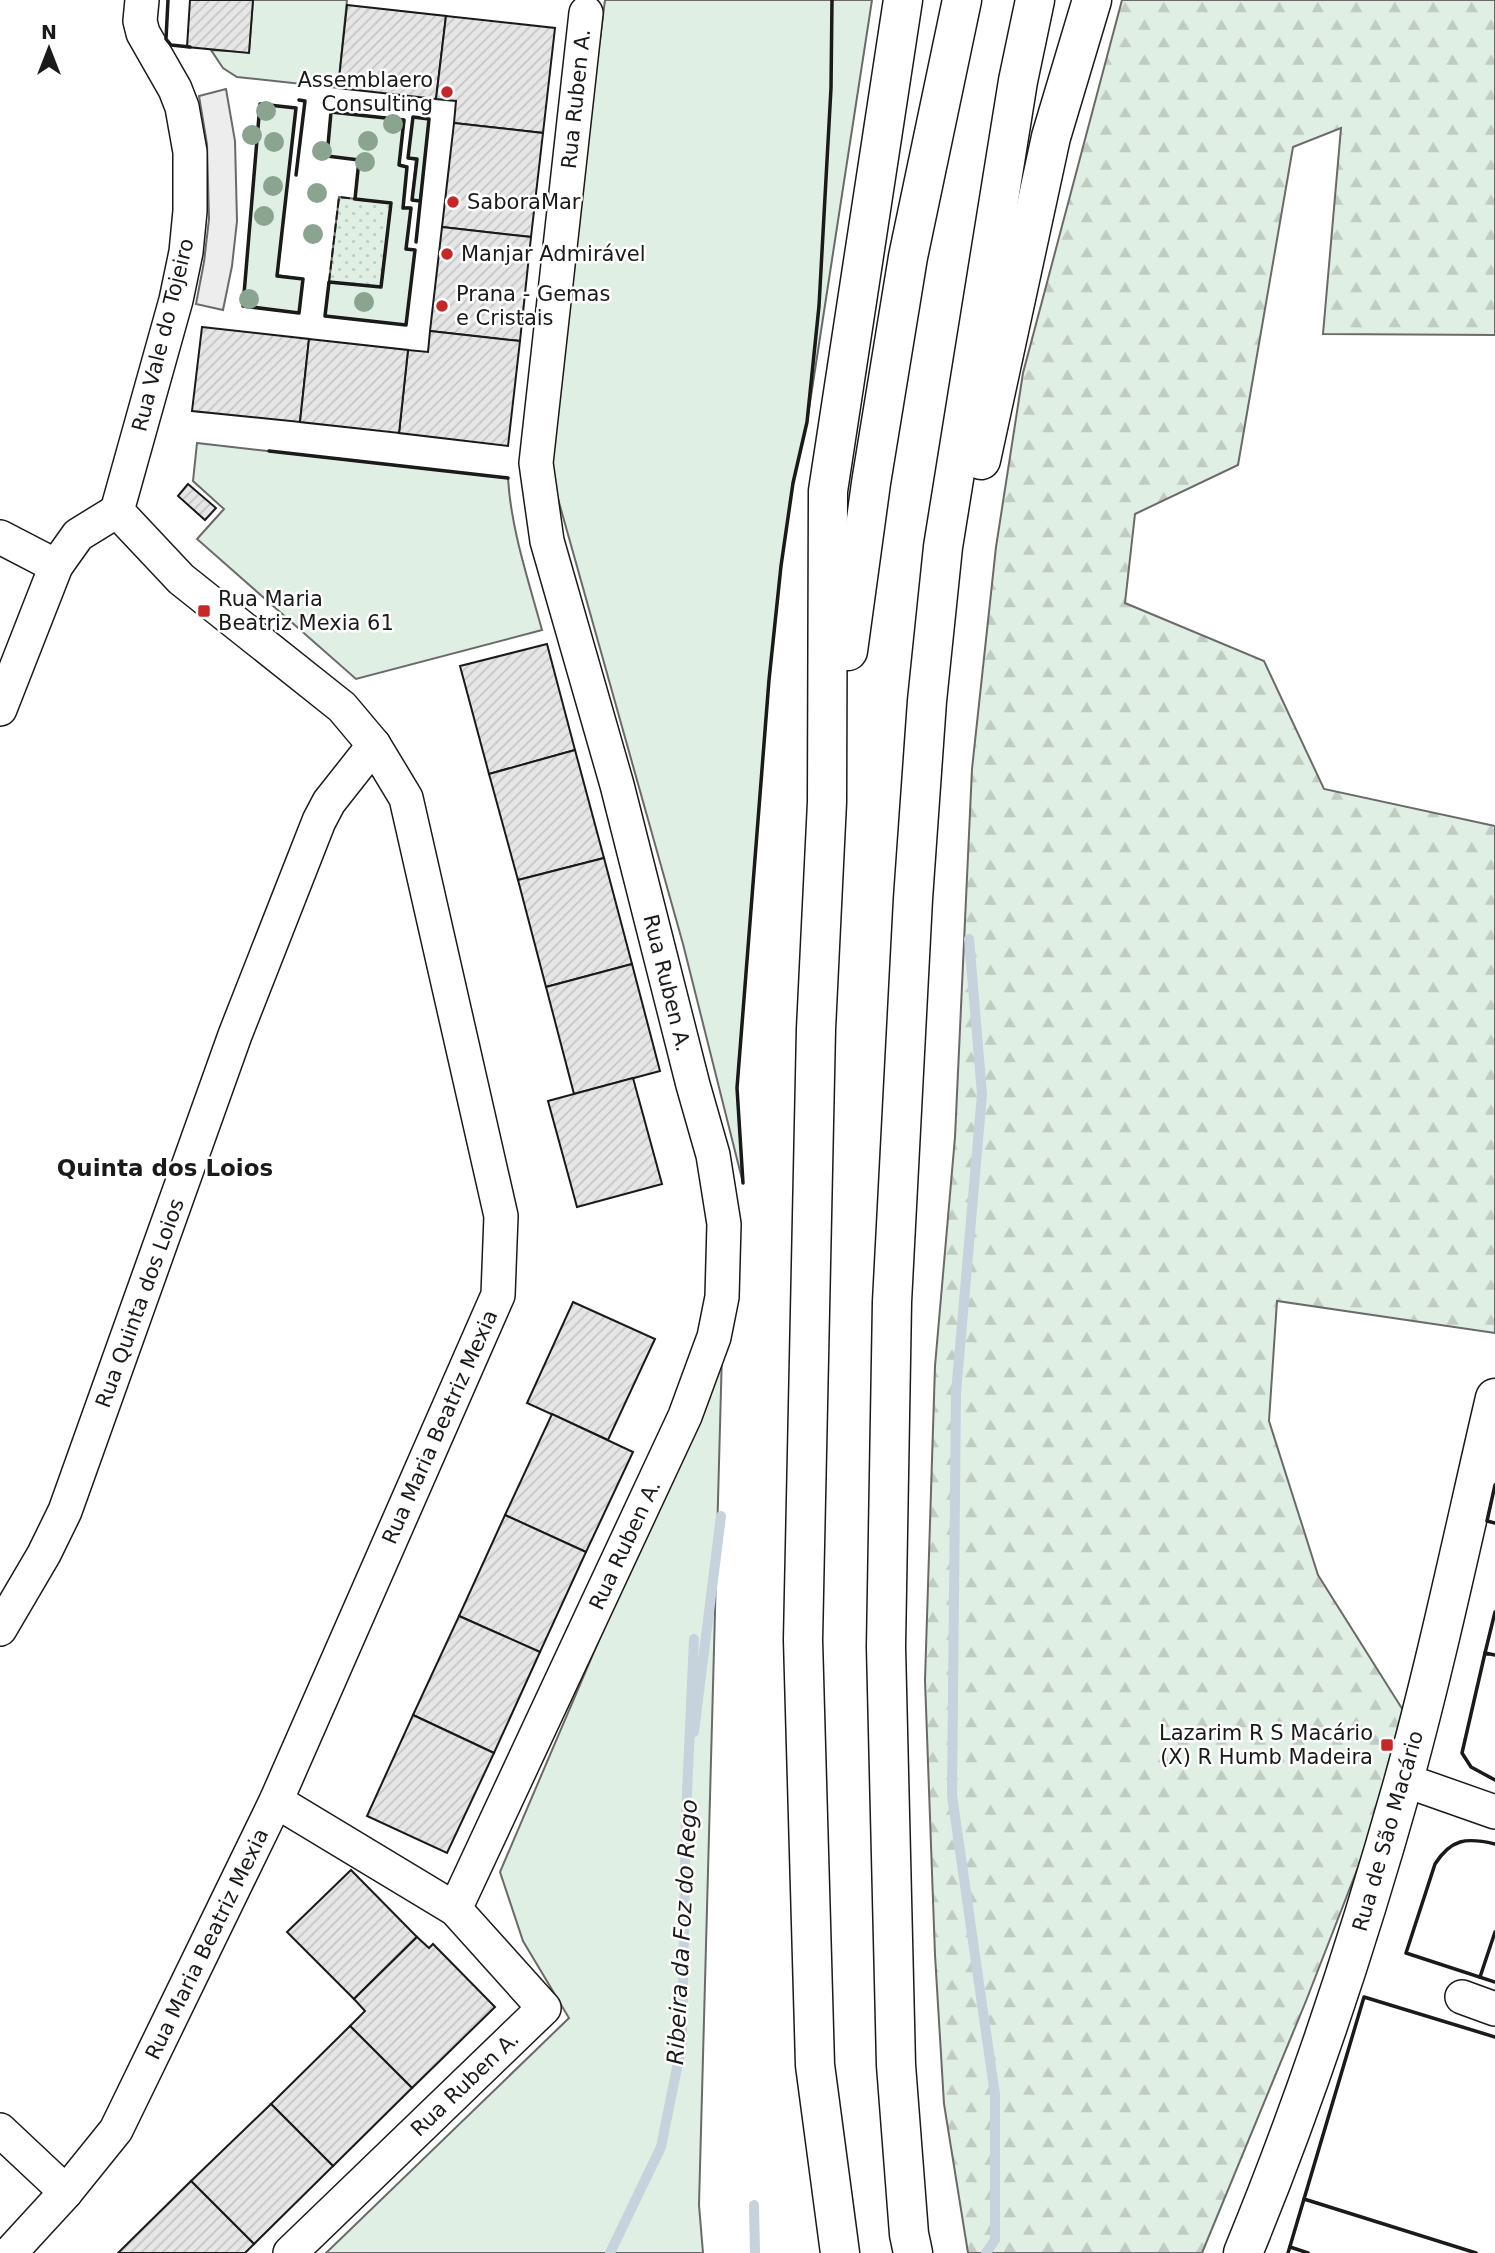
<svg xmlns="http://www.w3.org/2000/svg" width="1495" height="2253" font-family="'DejaVu Sans',sans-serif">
  <defs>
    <pattern id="forest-firs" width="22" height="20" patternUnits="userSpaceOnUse" patternTransform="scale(1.75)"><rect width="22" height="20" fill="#e0efe3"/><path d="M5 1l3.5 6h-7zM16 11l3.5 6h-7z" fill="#c0ccc2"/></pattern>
    <pattern id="park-dots" width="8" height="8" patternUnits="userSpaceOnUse" patternTransform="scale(1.75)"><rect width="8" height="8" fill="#e0efe3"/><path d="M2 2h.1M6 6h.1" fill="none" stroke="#c0ccc2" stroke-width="1.8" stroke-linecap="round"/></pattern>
    <pattern id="building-hatch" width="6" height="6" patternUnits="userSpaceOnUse" patternTransform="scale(1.75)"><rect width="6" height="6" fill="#e6e6e6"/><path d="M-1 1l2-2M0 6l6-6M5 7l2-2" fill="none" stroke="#c5c5c5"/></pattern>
  </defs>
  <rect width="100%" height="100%" fill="#fff"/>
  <g fill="#e0efe3" stroke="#6a6a6a" stroke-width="2">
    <polygon points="253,0 347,0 338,88 237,77 223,68 211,50 249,52"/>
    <polygon points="605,0 872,0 807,422 793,483 781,566 769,680 737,1088 743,1183 683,944 546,456"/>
    <polygon points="260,104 296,108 277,275 303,279 299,313 243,306"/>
    <polygon points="331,112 404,120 399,165 407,167 403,207 411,208 406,249 415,250 406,325 325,316 329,282 381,287 391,204 355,199 359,160 327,156"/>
    <polygon points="413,117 429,119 420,201 412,200 416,160 408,158"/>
    <path d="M197,443L508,478C511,529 528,579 542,630L356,679L197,539L224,509L193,481Z"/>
    <polygon points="722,1352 699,2205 703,2253 326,2253 569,2018 523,1941 500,1872"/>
  </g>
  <polygon fill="url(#forest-firs)" stroke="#6a6a6a" stroke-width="2" points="1122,0 1495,0 1495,335 1323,334 1341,128 1293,147 1238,465 1135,514 1125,603 1264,661 1324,789 1495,826 1495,1333 1277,1301 1269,1421 1318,1575 1413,1726 1306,2001 1202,2253 968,2253 944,2104 935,1955 925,1680 935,1366 955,1137 972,769 996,547 1023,373"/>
  <polygon fill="url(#park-dots)" stroke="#6a6a6a" stroke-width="2" points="339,197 391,203 381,287 329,282"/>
  <polygon fill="#ededed" stroke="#6a6a6a" stroke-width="2" points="226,89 235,141 237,221 232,266 223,310 196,304 204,262 209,219 207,144 199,96"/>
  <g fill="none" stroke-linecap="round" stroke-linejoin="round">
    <g stroke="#c6d2dc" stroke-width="10">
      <polyline points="969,939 982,1094 956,1393 952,1795 995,2095 995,2240 986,2253"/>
      <polyline points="694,1732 721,1516"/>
      <polyline points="754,2205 755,2253"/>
      <polyline points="610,2253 661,2147 682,2043 686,1815 694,1639"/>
    </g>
  </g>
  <g fill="url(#building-hatch)" stroke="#1a1a1a" stroke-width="2">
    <polygon points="190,0 253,0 249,53 187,47"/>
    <polygon points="347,5 446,16 436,99 338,88"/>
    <polygon points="446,16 555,28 543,133 454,123 456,101 436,99"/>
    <polygon points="454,123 543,133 531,237 442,227"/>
    <polygon points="442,227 531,237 520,341 430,331"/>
    <polygon points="202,327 309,339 300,422 192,411"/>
    <polygon points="430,331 520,341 508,446 399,433 408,350 428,352"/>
    <polygon points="309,339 408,350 399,433 300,422"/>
    <polygon points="188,484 216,508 205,520 178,496"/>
    <polygon points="547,644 575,750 489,774 460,666"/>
    <polygon points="575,750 604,858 518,880 489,774"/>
    <polygon points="604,858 632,964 546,987 518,880"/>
    <polygon points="632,964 660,1071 574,1094 546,987"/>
    <polygon points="633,1078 662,1184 577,1207 548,1101"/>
    <polygon points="573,1302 655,1339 608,1440 527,1403"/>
    <polygon points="552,1414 633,1452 586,1552 505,1515"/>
    <polygon points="505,1515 586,1552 540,1652 459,1616"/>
    <polygon points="459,1616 540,1652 494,1753 413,1715"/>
    <polygon points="413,1715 494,1753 447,1853 367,1816"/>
    <polygon points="351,1870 417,1937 354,1999 287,1932"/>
    <polygon points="417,1937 429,1948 433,1944 495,2007 412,2088 350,2026 365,2011 354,1999"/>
    <polygon points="350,2026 412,2088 333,2166 271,2104"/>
    <polygon points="271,2104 333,2166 254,2244 191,2181"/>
    <polygon points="191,2181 254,2244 245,2253 118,2253"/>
  </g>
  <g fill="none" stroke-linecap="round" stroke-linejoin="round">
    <g stroke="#1a1a1a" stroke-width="36">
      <g id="minor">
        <polyline points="117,511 176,300 186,252 190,211 190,152 182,107 175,89 143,33 140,21 142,0"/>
        <polyline points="0,537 56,566"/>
        <polyline points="0,709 56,566 78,535 117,511"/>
        <polyline points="0,1629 44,1554 65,1511 235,1035 319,821 329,802 374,745"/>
        <polyline points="1404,1780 1495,1812"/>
        <polyline points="276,1801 455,1909 544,2008 290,2253"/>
        <polyline points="455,1909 685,1416 714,1337 722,1297 724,1224 713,1155 693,1085 617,785 547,541 536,463 586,13"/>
        <polyline points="1462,1997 1495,2009"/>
        <polyline points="0,2130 66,2192"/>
        <polyline points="10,2253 66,2192 116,2130 276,1801 498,1295 501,1216 406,798 374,745 342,707 181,579 117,511"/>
      </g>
    </g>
    <g stroke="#1a1a1a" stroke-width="41">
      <path id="primary" d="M1243,2253C1306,2100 1358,1943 1403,1783C1438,1656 1465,1526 1495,1398"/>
    </g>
    <g stroke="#1a1a1a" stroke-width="41">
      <g id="motorway">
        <polyline points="981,460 1051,137 1092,0"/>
        <polyline points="848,651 871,483 908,257 962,0"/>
        <polyline points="840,2253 815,2065 803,1640 816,1029 827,802 828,491 903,0"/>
        <polyline points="913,2253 909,2234 896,2065 886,1647 892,1302 913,899 927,701 943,547 1018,81 1035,0"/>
      </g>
    </g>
    <use href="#minor" stroke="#fff" stroke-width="33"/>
    <use href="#primary" stroke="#fff" stroke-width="38"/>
    <use href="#motorway" stroke="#fff" stroke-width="38"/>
    <polyline stroke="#1a1a1a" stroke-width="2" stroke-dasharray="9 3.5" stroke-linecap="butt" points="329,282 339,197 355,199"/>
    <g stroke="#1a1a1a" stroke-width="3.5">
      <polyline points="168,0 166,39 171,45 190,47"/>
      <polygon points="260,104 296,108 277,276 303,279 299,313 243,306"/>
      <polygon points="331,112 404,120 399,165 407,167 403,208 411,208 406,249 415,250 406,325 325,316 329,282 381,287 391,203 355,199 359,160 327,156"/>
      <polyline points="296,175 305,101 299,100"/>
      <polyline points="416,242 429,119 413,117 408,158 417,159 412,200 420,201"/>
      <polyline points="269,451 508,478"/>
      <polyline points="743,1183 737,1088 769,680 781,566 793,483 807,422 819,306 831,88 832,0"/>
      <polyline points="1495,1485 1487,1521 1495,1523"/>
      <polyline points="1488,1654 1485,1653 1495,1612"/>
      <polyline points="1495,1655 1485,1653 1462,1753 1471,1767 1495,1780"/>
      <path d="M1495,1844C1466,1837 1451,1839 1435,1864L1406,1953L1495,1982"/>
      <polyline points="1480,1977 1495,1932"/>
      <polyline points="1290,2247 1308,2253"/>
      <polyline points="1288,2253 1304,2199"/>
      <polyline points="1476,2253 1304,2199 1364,1997 1495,2037"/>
    </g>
  </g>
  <g fill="#8aa48f">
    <circle cx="266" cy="111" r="10"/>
    <circle cx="393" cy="124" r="10"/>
    <circle cx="252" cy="135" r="10"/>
    <circle cx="368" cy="141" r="10"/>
    <circle cx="274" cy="142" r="10"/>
    <circle cx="322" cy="151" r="10"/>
    <circle cx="365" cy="162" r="10"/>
    <circle cx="273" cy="186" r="10"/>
    <circle cx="317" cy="193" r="10"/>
    <circle cx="264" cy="216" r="10"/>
    <circle cx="313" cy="234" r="10"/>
    <circle cx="249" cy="299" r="10"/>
    <circle cx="364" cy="302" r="10"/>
  </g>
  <g fill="#c62828" stroke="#fff" stroke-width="2.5">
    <circle cx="447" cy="92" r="7"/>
    <circle cx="453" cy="202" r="7"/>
    <circle cx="447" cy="254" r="7"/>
    <circle cx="442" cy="306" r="7"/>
    <rect x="197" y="604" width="14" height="14" rx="3.5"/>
    <rect x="1380" y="1738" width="14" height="14" rx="3.5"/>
  </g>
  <g text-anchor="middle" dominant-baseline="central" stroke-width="5" stroke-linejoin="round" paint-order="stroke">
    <g font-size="21" fill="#1a1a1a" stroke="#fff" text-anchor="start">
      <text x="433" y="80" text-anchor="end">Assemblaero<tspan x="433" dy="24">Consulting</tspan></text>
      <text x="467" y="202">SaboraMar</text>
      <text x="461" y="254">Manjar Admirável</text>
      <text x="456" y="294">Prana - Gemas<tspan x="456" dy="24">e Cristais</tspan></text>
      <text x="218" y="599">Rua Maria<tspan x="218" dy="24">Beatriz Mexia 61</tspan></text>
      <text x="1373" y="1733" text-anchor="end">Lazarim R S Macário<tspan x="1373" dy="24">(X) R Humb Madeira</tspan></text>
    </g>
    <g font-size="21" fill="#1a1a1a" stroke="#fff">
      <text transform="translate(576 99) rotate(-84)">Rua Ruben A.</text>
      <text transform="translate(163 335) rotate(-76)">Rua Vale do Tojeiro</text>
      <text transform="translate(667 983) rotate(76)">Rua Ruben A.</text>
      <text transform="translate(140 1303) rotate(-70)">Rua Quinta dos Loios</text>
      <text transform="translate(440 1427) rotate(-66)">Rua Maria Beatriz Mexia</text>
      <text transform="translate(625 1545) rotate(-65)">Rua Ruben A.</text>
      <text transform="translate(1388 1831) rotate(-74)">Rua de São Macário</text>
      <text transform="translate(207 1944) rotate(-64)">Rua Maria Beatriz Mexia</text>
      <text transform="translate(465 2084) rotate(-44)">Rua Ruben A.</text>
    </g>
    <g font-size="23" font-weight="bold" fill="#1a1a1a" stroke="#fff">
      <text x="165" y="1168">Quinta dos Loios</text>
    </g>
    <g font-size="23" font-style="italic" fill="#1a1a1a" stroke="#fff">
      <text transform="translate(682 1932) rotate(-87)">Ribeira da Foz do Rego</text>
    </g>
  </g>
  <g transform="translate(49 49)" stroke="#ffffff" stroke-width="5" paint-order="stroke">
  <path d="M0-5L12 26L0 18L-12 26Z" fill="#1a1a1a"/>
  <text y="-10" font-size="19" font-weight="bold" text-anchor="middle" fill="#1a1a1a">N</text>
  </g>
</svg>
